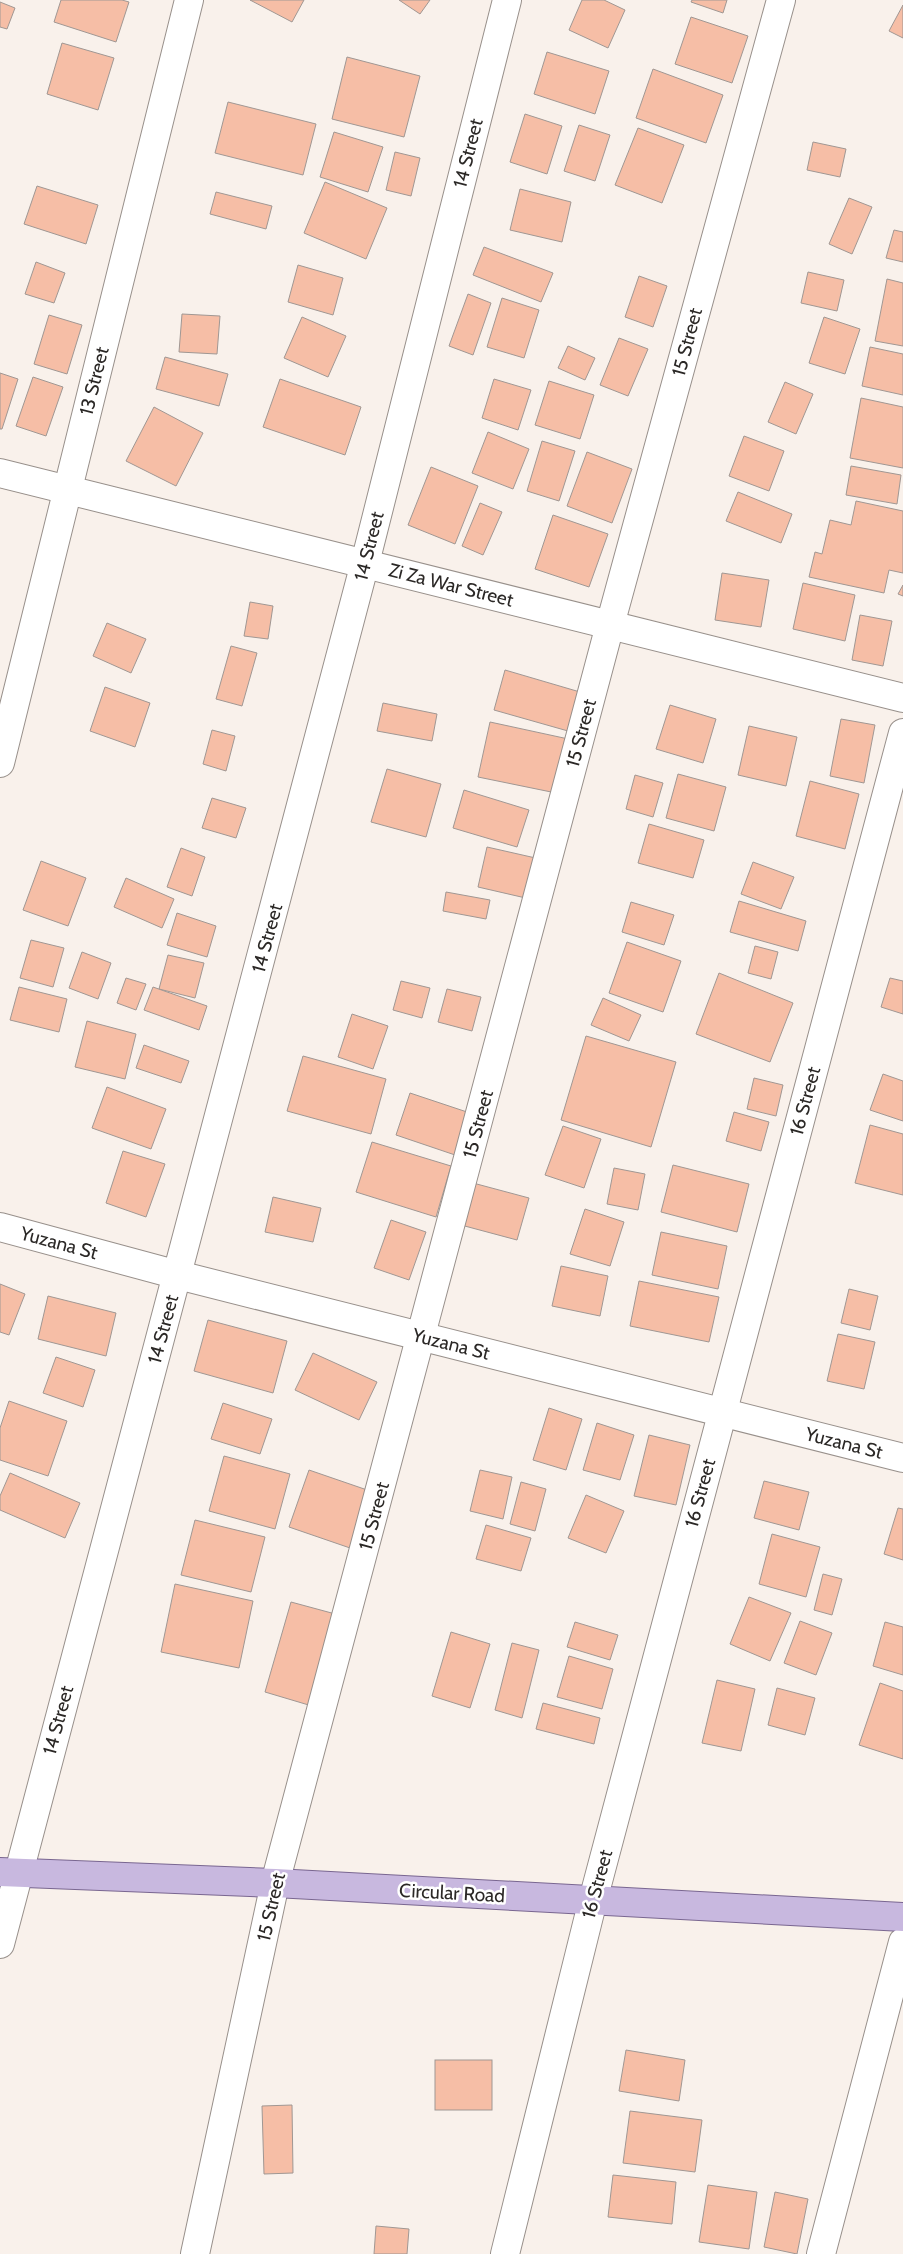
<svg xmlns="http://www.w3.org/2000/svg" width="903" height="2254" font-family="Cabin,sans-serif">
  <rect width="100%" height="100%" fill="#f9f1eb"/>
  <g fill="#f6bea6" stroke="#a09793">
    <polygon points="61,0 122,0 129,2 116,42 54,22"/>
    <polygon points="250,0 304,0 292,22"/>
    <polygon points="399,0 430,0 420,14"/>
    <polygon points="582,0 604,0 625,10 608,48 569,30"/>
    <polygon points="692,0 727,0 723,13 691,2"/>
    <polygon points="0,2 15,8 7,29 0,27"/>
    <polygon points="903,5 903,38 889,31"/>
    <polygon points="691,17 748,36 732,83 675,64"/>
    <polygon points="62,43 114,58 98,110 47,94"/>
    <polygon points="547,52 609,71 595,114 534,94"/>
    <polygon points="347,57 420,76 404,137 332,119"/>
    <polygon points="653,69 723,95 706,143 636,118"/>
    <polygon points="228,102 316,124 303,175 215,153"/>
    <polygon points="525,114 562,126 547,174 510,162"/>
    <polygon points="579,125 610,135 595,181 564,171"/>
    <polygon points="638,128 684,145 662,203 615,185"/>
    <polygon points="334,132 383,147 368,192 320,177"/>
    <polygon points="813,142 846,149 840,177 807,170"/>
    <polygon points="395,152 420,158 411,196 386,190"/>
    <polygon points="325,182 387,208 366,259 304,233"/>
    <polygon points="37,186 98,205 86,244 24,224"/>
    <polygon points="520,189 571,202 562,242 510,230"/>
    <polygon points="216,192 272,206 266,229 210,214"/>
    <polygon points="849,198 872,207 852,254 829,244"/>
    <polygon points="894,230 903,232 903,262 886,258"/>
    <polygon points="484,247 553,273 541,302 473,275"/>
    <polygon points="36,262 65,273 54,303 25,294"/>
    <polygon points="298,265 343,278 333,315 288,302"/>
    <polygon points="808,272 844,280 837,311 801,303"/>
    <polygon points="639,276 667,286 653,327 625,317"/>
    <polygon points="887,279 903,283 903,346 875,341"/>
    <polygon points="468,294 491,303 473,355 449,346"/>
    <polygon points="502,298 539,310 524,358 487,347"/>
    <polygon points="182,314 220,316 217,354 179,352"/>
    <polygon points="49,315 82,325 67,374 34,364"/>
    <polygon points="302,317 346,336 328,377 284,358"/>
    <polygon points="824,317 860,329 845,374 809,363"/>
    <polygon points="619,338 648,349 628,396 600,385"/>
    <polygon points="568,346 595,358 585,380 558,368"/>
    <polygon points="870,347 903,354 903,395 862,386"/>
    <polygon points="165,357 228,374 219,406 156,389"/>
    <polygon points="0,373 18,379 2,429 0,429"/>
    <polygon points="33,377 63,387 46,436 16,426"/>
    <polygon points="280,379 361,407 345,455 263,427"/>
    <polygon points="494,379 531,390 518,430 482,418"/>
    <polygon points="549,381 594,395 580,439 535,425"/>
    <polygon points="785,382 813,394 796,434 768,422"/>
    <polygon points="861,398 903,407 903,468 850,458"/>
    <polygon points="154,407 203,433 176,486 126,461"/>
    <polygon points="488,432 529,449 513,489 472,473"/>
    <polygon points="744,436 784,451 769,491 729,476"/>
    <polygon points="542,441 575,451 559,501 527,491"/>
    <polygon points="587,452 632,469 612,523 567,506"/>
    <polygon points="851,466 901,475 897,504 846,495"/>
    <polygon points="431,467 478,486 455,544 408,525"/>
    <polygon points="738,492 792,514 781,543 726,521"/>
    <polygon points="856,501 903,511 903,573 889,570 884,593 809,577 815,552 822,554 830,520 851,525"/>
    <polygon points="480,503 502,512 483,555 462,546"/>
    <polygon points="553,515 608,534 589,587 535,569"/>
    <polygon points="722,573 769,580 761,627 715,620"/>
    <polygon points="803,583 855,595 845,641 793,629"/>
    <polygon points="903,585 903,596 898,594"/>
    <polygon points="250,602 273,606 268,639 244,636"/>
    <polygon points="860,615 892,621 883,666 852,660"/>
    <polygon points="107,623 146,639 131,673 93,656"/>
    <polygon points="231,646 257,653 242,706 216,699"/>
    <polygon points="505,670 580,692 568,731 494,710"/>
    <polygon points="105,687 150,703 135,747 90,731"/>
    <polygon points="383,703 437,714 432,741 377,731"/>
    <polygon points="670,705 716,719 703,763 656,749"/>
    <polygon points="841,719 875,725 864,783 830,776"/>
    <polygon points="490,722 573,740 561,794 478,777"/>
    <polygon points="749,726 797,737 786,786 738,775"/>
    <polygon points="212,730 235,736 226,771 203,764"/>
    <polygon points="387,769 441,784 426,837 371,822"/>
    <polygon points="678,774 726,787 714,831 666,818"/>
    <polygon points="635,775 663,783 653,817 626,809"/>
    <polygon points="810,781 859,794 845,849 796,836"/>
    <polygon points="464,790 529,810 517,847 453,828"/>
    <polygon points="212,798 246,808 236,838 202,828"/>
    <polygon points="649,824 704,840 693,878 638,863"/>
    <polygon points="487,847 540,859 530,899 478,887"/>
    <polygon points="181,848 205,857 192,896 167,887"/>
    <polygon points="41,861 86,878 68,926 23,910"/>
    <polygon points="753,862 794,877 781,909 741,894"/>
    <polygon points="126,878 174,899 162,928 114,907"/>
    <polygon points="446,892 490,900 486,919 443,911"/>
    <polygon points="739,901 806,921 798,951 730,932"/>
    <polygon points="631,902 674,915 664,945 622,932"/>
    <polygon points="177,913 216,926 207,957 167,945"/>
    <polygon points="31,940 64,948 53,987 20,978"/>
    <polygon points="627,942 681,961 663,1012 609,993"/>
    <polygon points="755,946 778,952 771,979 748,973"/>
    <polygon points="82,952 111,963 98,999 69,988"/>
    <polygon points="168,955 204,963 195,998 159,989"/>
    <polygon points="719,973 793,1003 770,1062 696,1034"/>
    <polygon points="126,978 146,984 136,1010 117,1003"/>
    <polygon points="890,978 903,981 903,1014 881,1007"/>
    <polygon points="401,981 430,988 422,1018 393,1010"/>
    <polygon points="19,987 67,999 59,1032 10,1020"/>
    <polygon points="153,987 207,1006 199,1030 144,1010"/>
    <polygon points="447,989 481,997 472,1031 438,1022"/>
    <polygon points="603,998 641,1015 629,1041 591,1025"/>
    <polygon points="352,1014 388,1026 373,1069 338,1057"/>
    <polygon points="87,1021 136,1034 125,1079 75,1067"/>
    <polygon points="586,1036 676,1062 651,1147 561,1120"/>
    <polygon points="144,1045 189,1061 181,1083 136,1068"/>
    <polygon points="303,1056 386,1079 371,1134 287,1111"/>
    <polygon points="883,1074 903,1081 903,1121 870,1110"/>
    <polygon points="754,1078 783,1085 776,1116 747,1109"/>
    <polygon points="107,1087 166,1109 151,1149 92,1128"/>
    <polygon points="410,1093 476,1115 461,1157 396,1135"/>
    <polygon points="734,1112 769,1122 761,1151 726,1141"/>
    <polygon points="870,1125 903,1134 903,1195 855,1183"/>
    <polygon points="563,1126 601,1139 584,1188 545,1175"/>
    <polygon points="372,1142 451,1166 436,1217 356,1192"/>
    <polygon points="123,1151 165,1164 146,1217 106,1203"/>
    <polygon points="673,1165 749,1184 737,1232 661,1212"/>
    <polygon points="614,1168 645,1174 638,1210 607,1204"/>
    <polygon points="473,1183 529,1198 517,1240 461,1225"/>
    <polygon points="273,1197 321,1208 313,1242 265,1232"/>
    <polygon points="585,1209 624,1222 610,1266 570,1254"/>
    <polygon points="391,1220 426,1232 409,1280 374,1268"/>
    <polygon points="661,1232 727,1246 718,1289 652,1275"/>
    <polygon points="561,1266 608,1276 600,1316 552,1306"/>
    <polygon points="639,1281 719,1297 709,1342 630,1326"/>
    <polygon points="0,1284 25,1294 9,1335 0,1332"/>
    <polygon points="849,1289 878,1296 870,1330 841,1323"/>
    <polygon points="48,1296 116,1313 106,1356 38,1339"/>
    <polygon points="208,1320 287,1341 273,1393 194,1371"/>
    <polygon points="838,1334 875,1342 864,1389 827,1381"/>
    <polygon points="313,1353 377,1382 359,1420 295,1390"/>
    <polygon points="56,1357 95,1370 83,1407 43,1393"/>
    <polygon points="9,1401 67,1421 48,1476 0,1460 0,1428"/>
    <polygon points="223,1403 272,1419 260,1454 211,1439"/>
    <polygon points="549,1408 582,1419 566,1470 533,1460"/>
    <polygon points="597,1423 634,1435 620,1480 583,1470"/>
    <polygon points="649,1435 690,1445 676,1505 634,1496"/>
    <polygon points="224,1456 290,1474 275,1529 209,1511"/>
    <polygon points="309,1470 373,1492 353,1549 289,1527"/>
    <polygon points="480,1470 512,1477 503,1519 470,1511"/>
    <polygon points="10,1473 80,1503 65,1538 0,1510 0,1496"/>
    <polygon points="764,1481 809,1492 799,1530 754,1518"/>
    <polygon points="521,1482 546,1489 535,1531 510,1524"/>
    <polygon points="586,1495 624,1511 606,1553 568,1538"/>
    <polygon points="898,1508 903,1509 903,1560 884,1554"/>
    <polygon points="195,1520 265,1537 251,1592 181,1575"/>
    <polygon points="486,1525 531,1538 521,1571 476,1559"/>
    <polygon points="772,1534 820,1547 806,1597 759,1584"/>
    <polygon points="823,1574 842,1579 832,1615 814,1610"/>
    <polygon points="175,1584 253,1601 239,1668 161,1652"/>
    <polygon points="749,1597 791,1613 770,1661 730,1644"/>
    <polygon points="291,1602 339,1615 312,1706 265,1692"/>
    <polygon points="800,1621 832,1633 816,1675 784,1663"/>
    <polygon points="575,1622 618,1635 610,1660 567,1647"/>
    <polygon points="885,1622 903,1627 903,1675 873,1666"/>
    <polygon points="451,1632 490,1644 470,1708 432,1696"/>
    <polygon points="512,1643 539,1650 522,1718 495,1710"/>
    <polygon points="569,1656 613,1669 602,1709 557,1697"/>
    <polygon points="717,1680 755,1689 741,1751 702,1743"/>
    <polygon points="880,1683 903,1691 903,1759 859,1745"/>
    <polygon points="777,1688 815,1698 805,1735 768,1725"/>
    <polygon points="543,1703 600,1718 594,1744 536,1729"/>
    <polygon points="626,2050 685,2060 679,2101 619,2091"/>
    <rect x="435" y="2060" width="57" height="50"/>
    <polygon points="292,2105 293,2173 264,2174 262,2106"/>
    <polygon points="630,2111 702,2120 695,2172 623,2163"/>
    <polygon points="613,2175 676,2182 672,2224 608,2217"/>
    <polygon points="708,2185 757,2192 749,2249 699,2242"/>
    <polygon points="775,2192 808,2199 797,2254 764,2247"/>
    <polygon points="376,2226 409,2229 407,2254 374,2254"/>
  </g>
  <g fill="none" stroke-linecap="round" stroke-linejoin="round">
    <g stroke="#98908b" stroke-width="30">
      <g id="minor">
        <polyline points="0,473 903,698"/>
        <polyline points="0,763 189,0"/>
        <polyline points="0,1227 178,1275 903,1458"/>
        <polyline points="0,1944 365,563 507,0"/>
        <polyline points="195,2254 275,1883 610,625 781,0"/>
        <polyline points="505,2254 593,1900 903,733"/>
        <polyline points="821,2254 903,1942"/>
      </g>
    </g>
    <g stroke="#796690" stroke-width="30">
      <polyline id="primary" points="0,1872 275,1883 903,1917"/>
    </g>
    <use href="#minor" stroke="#fff" stroke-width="28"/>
    <use href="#primary" stroke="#c8b8df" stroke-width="28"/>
  </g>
  <g text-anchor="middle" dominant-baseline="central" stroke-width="5" stroke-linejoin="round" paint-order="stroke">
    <g font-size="19" fill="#2b2826" stroke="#fff">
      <text transform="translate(468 153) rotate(-76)">14 Street</text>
      <text transform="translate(687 342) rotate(-75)">15 Street</text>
      <text transform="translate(94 381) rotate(-76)">13 Street</text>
      <text transform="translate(369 546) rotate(-76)">14 Street</text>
      <text transform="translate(451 585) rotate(14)">Zi Za War Street</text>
      <text transform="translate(581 733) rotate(-75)">15 Street</text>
      <text transform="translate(267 938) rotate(-75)">14 Street</text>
      <text transform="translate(805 1101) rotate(-75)">16 Street</text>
      <text transform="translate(478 1124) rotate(-75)">15 Street</text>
      <text transform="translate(59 1243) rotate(15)">Yuzana St</text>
      <text transform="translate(163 1329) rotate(-75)">14 Street</text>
      <text transform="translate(451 1344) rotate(14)">Yuzana St</text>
      <text transform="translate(844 1443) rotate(14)">Yuzana St</text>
      <text transform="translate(700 1493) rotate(-75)">16 Street</text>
      <text transform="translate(374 1516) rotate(-75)">15 Street</text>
      <text transform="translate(58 1720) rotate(-75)">14 Street</text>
      <text transform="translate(597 1884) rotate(-75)">16 Street</text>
      <text transform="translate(452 1893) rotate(3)">Circular Road</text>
      <text transform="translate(271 1907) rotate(-77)">15 Street</text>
    </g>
  </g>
</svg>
